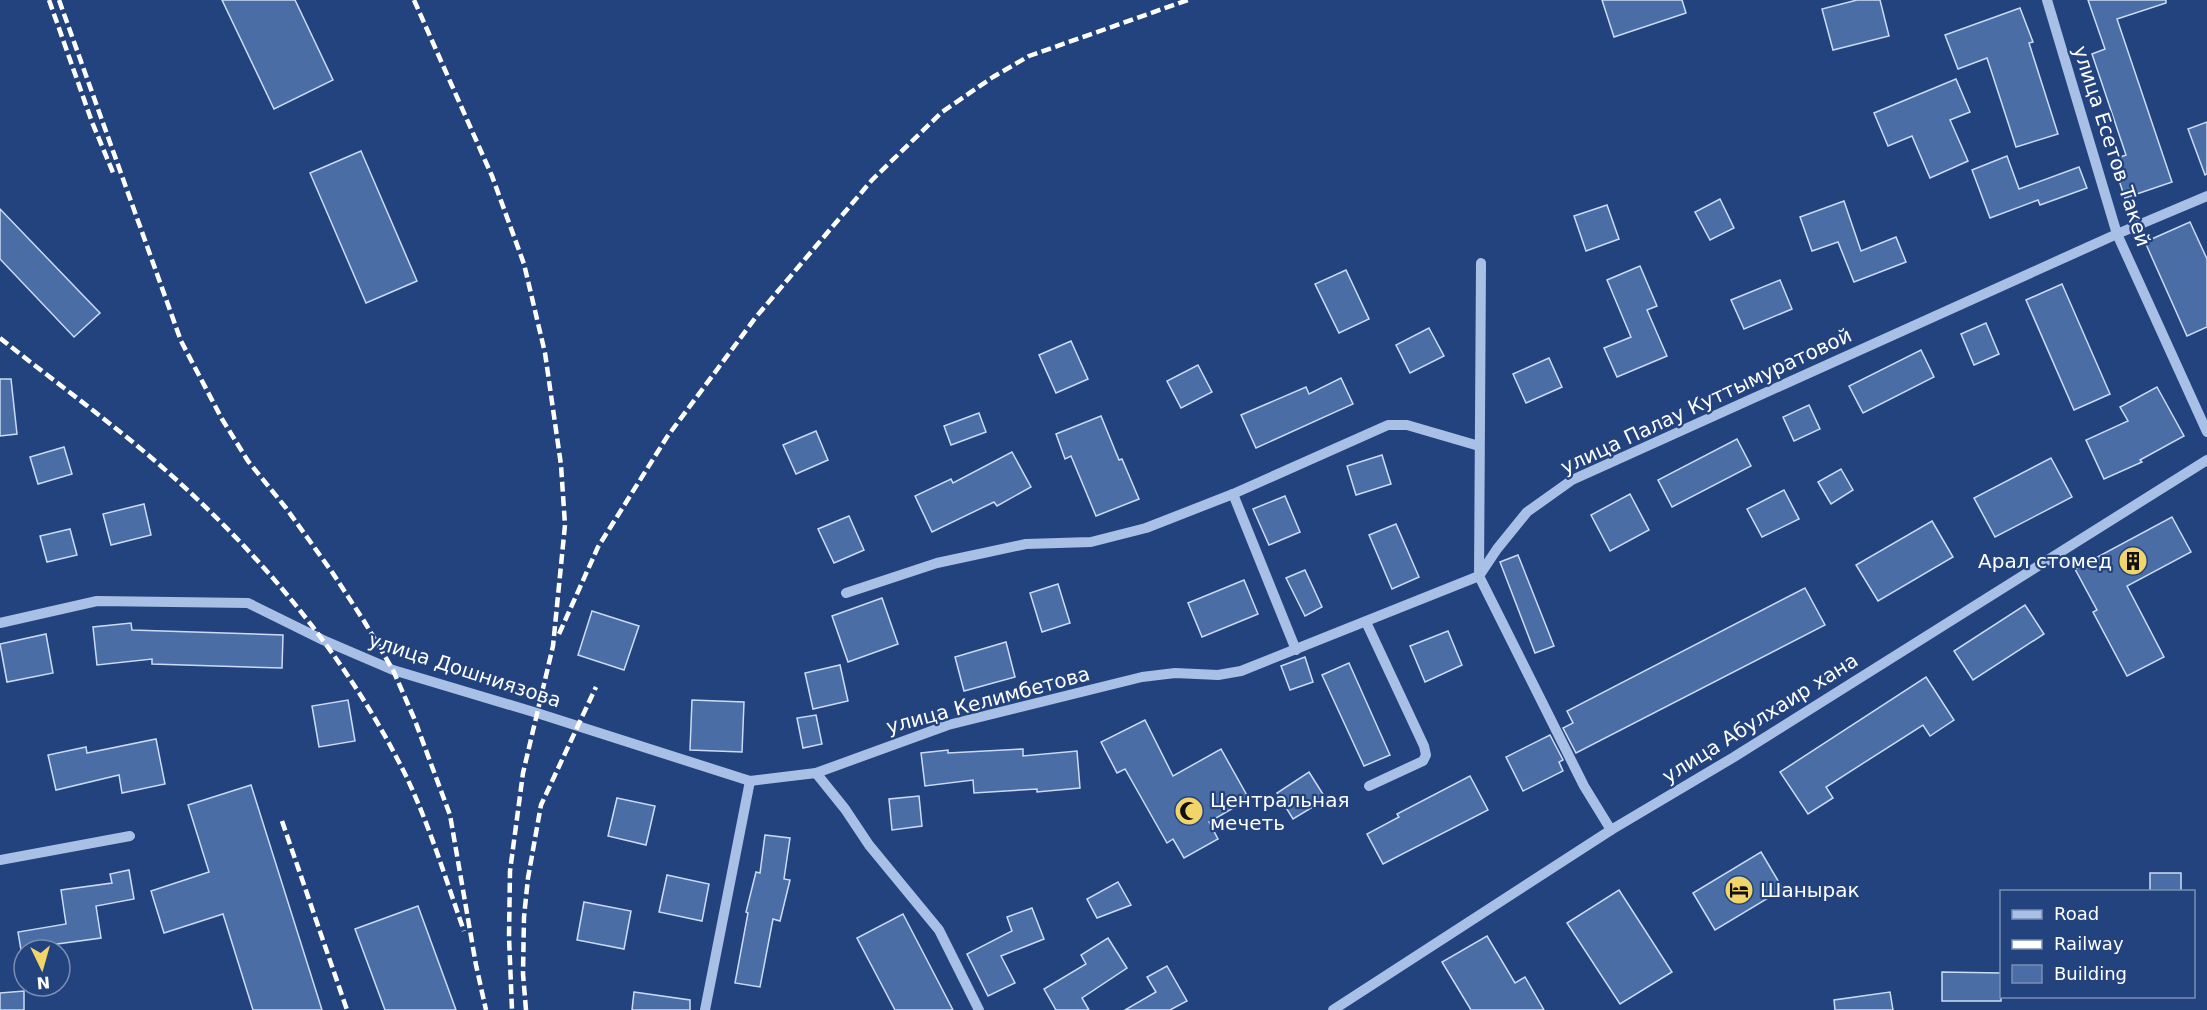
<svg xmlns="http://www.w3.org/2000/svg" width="2207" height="1010" font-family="'DejaVu Sans',sans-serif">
  <rect width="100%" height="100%" fill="#23437e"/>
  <g fill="#4b6da6" stroke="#cbdbf5" stroke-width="1.5">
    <polygon points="222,0 295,0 333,80 274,109"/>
    <polygon points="1602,0 1682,0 1686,13 1614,37"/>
    <polygon points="1857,0 1880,0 1889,36 1833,50 1822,9"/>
    <polygon points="2088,0 2166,0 2166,3 2117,19 2172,182 2125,198 2112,160 2126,155 2092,54 2105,49"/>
    <polygon points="2020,8 2033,42 2029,43 2058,134 2016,147 1987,58 1958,69 1945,35"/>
    <polygon points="1956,79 1970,112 1950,120 1968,161 1930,178 1912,136 1888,146 1874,113"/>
    <polygon points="2207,122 2207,174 2205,175 2188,129"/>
    <polygon points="361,151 417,281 366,303 310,173"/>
    <polygon points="2007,156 2019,189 2079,167 2087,188 2040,205 2038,200 1990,218 1972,170"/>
    <polygon points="1720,199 1734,228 1710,240 1695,212"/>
    <polygon points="1844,201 1861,251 1896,237 1906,262 1854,282 1838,242 1812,251 1800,217"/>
    <polygon points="1607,205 1619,239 1586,251 1574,216"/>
    <polygon points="0,209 100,313 74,337 0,259"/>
    <polygon points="2190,222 2207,259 2207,327 2187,336 2145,242"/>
    <polygon points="1640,266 1657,306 1647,310 1667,356 1617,377 1604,348 1631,337 1607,280"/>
    <polygon points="1346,270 1369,319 1339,333 1315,284"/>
    <polygon points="1780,280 1792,309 1744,329 1731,300"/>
    <polygon points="2062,284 2110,394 2074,410 2026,300"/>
    <polygon points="1986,323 1999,354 1974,365 1961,334"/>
    <polygon points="1429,328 1444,356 1410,373 1396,345"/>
    <polygon points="1071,341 1088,379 1056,393 1039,355"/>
    <polygon points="1921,350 1934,377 1863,413 1849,386"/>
    <polygon points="1549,358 1562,387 1526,403 1513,374"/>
    <polygon points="1198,365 1212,392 1181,408 1167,381"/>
    <polygon points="1341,378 1353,404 1256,448 1241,415 1306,387 1309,394"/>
    <polygon points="0,379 11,379 17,434 0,436"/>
    <polygon points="2157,387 2184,436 2140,460 2142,462 2104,479 2086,440 2128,421 2120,407"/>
    <polygon points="1809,405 1820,429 1794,441 1783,417"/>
    <polygon points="979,413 986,432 951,445 944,426"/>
    <polygon points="1101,416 1119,460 1122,459 1139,499 1096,516 1071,456 1065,459 1056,434"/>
    <polygon points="816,431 828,460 796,474 783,445"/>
    <polygon points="1737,439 1751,466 1672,507 1658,480"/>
    <polygon points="64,447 72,474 38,484 30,457"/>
    <polygon points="1012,452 1031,487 997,506 994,502 932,532 915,496 951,479 953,483"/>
    <polygon points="1382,455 1391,484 1356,495 1347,466"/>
    <polygon points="2051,458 2072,497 1995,537 1974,498"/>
    <polygon points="1841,469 1853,490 1831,504 1818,482"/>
    <polygon points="1784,490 1799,519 1762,537 1747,509"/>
    <polygon points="1630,494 1649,530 1610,551 1591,515"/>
    <polygon points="1285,496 1300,532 1269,545 1253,509"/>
    <polygon points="144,504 151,535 111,545 103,514"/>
    <polygon points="849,516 864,550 834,563 818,529"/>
    <polygon points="2172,517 2191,552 2127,586 2164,657 2127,676 2093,612 2097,610 2075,569"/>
    <polygon points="1932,521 1953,557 1878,601 1856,565"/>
    <polygon points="1396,524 1419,577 1392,589 1369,535"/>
    <polygon points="70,529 77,555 47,562 40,536"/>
    <polygon points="1518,555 1554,646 1535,653 1500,562"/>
    <polygon points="1305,570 1322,607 1305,616 1286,578"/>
    <polygon points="1244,580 1258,614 1202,637 1188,603"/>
    <polygon points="1058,584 1070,623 1042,632 1030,593"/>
    <polygon points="1805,588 1825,625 1576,753 1563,728 1573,723 1567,711"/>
    <polygon points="882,598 898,644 848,662 832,616"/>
    <polygon points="2025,605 2044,634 1973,680 1954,651"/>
    <polygon points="592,611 639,626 624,670 578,655"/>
    <polygon points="131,623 132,630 283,635 282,668 152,664 152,659 97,665 93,627"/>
    <polygon points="1448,631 1462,665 1425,682 1410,646"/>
    <polygon points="46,634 53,673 7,682 0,644"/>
    <polygon points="1006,642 1015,677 964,691 955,657"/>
    <polygon points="1305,657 1313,682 1290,690 1281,666"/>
    <polygon points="1349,663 1390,755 1364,766 1322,675"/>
    <polygon points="840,665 848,701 813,709 805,673"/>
    <polygon points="1926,677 1954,720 1930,736 1923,725 1826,787 1833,798 1808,814 1780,772"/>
    <polygon points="348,700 355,741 319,747 312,706"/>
    <polygon points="692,700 744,702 742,752 690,750"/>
    <polygon points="816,715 822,744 803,748 797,718"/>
    <polygon points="1145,720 1173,776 1221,749 1249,799 1209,822 1218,839 1184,858 1173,839 1167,843 1125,769 1117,773 1101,742"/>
    <polygon points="1550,735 1563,760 1559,762 1563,771 1523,791 1506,757"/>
    <polygon points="156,739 165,784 122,793 119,775 56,790 48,755 86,747 87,753"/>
    <polygon points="1023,749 1023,756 1077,751 1080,788 1037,792 1037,789 974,793 973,780 925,786 921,753 948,750 948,753"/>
    <polygon points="1309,772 1326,799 1293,819 1277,793"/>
    <polygon points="1470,776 1488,810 1383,864 1367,834 1399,817 1397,814"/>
    <polygon points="251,785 322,1010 253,1010 223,914 164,933 151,891 209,872 188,805"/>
    <polygon points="919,796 922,826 892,830 889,799"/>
    <polygon points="617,798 655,806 646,845 608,836"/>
    <polygon points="765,835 790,838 784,879 790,880 780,921 773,919 760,987 735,983 748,913 746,912 756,872 760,873"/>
    <polygon points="1761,852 1783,889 1715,930 1693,893"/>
    <polygon points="129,870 134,899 96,906 101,938 50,945 50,950 21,950 18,932 66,924 61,890 112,883 110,874"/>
    <rect x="2150" y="873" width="31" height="18"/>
    <polygon points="667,875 709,884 702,921 659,912"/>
    <polygon points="1118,882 1131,905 1097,918 1087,899"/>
    <polygon points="1619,890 1672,972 1620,1004 1567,923"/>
    <polygon points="584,902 631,911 624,949 577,940"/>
    <polygon points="418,906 456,1010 385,1010 355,929"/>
    <polygon points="1032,908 1044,939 1001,956 1015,983 988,996 967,954 1012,931 1007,917"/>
    <polygon points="903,914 953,1010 895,1010 857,938"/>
    <polygon points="1487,936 1515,983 1525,977 1544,1010 1471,1010 1442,962"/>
    <polygon points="1108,938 1127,968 1082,998 1089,1010 1056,1010 1044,989 1086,964 1081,955"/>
    <polygon points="1167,966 1187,1001 1170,1010 1125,1010 1156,992 1147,977"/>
    <polygon points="1942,972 2001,973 2001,1001 1942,1001"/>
    <polygon points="24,991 24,1010 0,1010 0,993"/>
    <polygon points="634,992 690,1000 690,1010 632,1010"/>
    <polygon points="1890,992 1893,1010 1835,1010 1834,1000"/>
  </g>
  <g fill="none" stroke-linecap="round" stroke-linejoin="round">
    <g stroke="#a8bfe6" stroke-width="10">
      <polyline points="2047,0 2117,234 2207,432"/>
      <polyline points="1481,263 1479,576 1584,786 1611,830"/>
      <polyline points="1233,494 1296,650"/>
      <polyline points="846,593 937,563 1026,544 1091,542 1146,528 1233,494 1388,425 1407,425 1479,446"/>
      <polyline points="1366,622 1424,746 1426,755 1423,761 1369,786"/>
      <polyline points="0,623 97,601 248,603 323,640 393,670 537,713 750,781 816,773"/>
      <polyline points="0,860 130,836"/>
      <polyline points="705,1010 750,781"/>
      <polyline points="979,1010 939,930 869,845 845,809 816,773 948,725 1142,677 1175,673 1218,675 1241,671 1479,576 1497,549 1527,512 1572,480 2117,234 2207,196"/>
      <polyline points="1333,1010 1611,830 1734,757 2207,460"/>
    </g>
    <g stroke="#fff" stroke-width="4.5" stroke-dasharray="10 4.5" stroke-linecap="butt">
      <polyline points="49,0 92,122 114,175"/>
      <polyline points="59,0 181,341 222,419 248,461 286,508 332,572 364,621 393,670 414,718 450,815 476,965 486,1010"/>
      <polyline points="414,0 492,176 524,264 545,353 561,465 565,525 553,646 523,773 510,871 509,937 512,1010"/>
      <path d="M0,338C51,379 104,417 154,460C256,548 347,655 407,778C430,827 446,880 464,931"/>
      <polyline points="559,634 598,547 667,437 756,317 872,180 942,112 993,77 1029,56 1188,0"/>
      <polyline points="282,821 347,1010"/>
      <polyline points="526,1010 523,974 524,917 528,878 541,805 596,687"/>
    </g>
  </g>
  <defs>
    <g id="building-disc" transform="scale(1.5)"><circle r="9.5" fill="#f1d56b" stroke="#23437e"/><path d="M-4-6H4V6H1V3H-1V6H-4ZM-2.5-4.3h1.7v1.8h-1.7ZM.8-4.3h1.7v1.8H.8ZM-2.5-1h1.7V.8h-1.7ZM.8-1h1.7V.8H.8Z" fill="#111"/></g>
    <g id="mosque-disc" transform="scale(1.5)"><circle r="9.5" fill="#f1d56b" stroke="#23437e"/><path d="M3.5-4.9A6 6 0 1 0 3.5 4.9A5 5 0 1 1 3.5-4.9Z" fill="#111"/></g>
    <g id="hotel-disc" transform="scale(1.5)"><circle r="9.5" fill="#f1d56b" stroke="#23437e"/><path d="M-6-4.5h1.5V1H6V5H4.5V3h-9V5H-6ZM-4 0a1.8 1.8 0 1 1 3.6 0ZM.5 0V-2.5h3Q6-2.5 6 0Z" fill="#111"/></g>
  </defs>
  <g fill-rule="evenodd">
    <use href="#building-disc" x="2133" y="561"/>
    <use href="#mosque-disc" x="1189" y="811"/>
    <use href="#hotel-disc" x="1739" y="890"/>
  </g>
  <g text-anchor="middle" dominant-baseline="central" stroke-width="4.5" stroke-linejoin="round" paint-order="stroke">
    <g font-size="20" fill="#fff" stroke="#23437e">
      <text transform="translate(2112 146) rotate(72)">улица Есетов Такей</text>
      <text transform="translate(1706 401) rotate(-25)">улица Палау Куттымуратовой</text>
      <text transform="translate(465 670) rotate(18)">улица Дошниязова</text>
      <text transform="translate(988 700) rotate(-15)">улица Келимбетова</text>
      <text transform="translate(1760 718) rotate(-32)">улица Абулхаир хана</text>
    </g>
    <g font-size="20" fill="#fff" stroke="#23437e" text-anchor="start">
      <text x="2112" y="561" text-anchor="end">Арал стомед</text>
      <text x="1210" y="800">Центральная<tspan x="1210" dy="23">мечеть</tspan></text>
      <text x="1760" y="890">Шанырак</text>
    </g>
  </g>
  <rect x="2000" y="890" width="195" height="108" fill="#23437e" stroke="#7b8eb2" stroke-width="1.5"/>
  <rect x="2012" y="910" width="30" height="9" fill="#a8bfe6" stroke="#7b8eb2" stroke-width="1.5"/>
  <text x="2054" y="920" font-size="18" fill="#ffffff">Road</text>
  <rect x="2012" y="940" width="30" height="9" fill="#ffffff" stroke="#7b8eb2" stroke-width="1.5"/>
  <text x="2054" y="950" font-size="18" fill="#ffffff">Railway</text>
  <rect x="2012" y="965" width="30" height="18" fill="#4b6da6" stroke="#7b8eb2" stroke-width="1.5"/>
  <text x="2054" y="980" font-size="18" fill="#ffffff">Building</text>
  <g transform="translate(42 968) rotate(175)"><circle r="28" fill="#23437e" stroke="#7b8eb2" stroke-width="1.5"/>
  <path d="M0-4.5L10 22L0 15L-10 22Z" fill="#f1d56b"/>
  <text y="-9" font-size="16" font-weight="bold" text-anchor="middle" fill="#ffffff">N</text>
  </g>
</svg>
